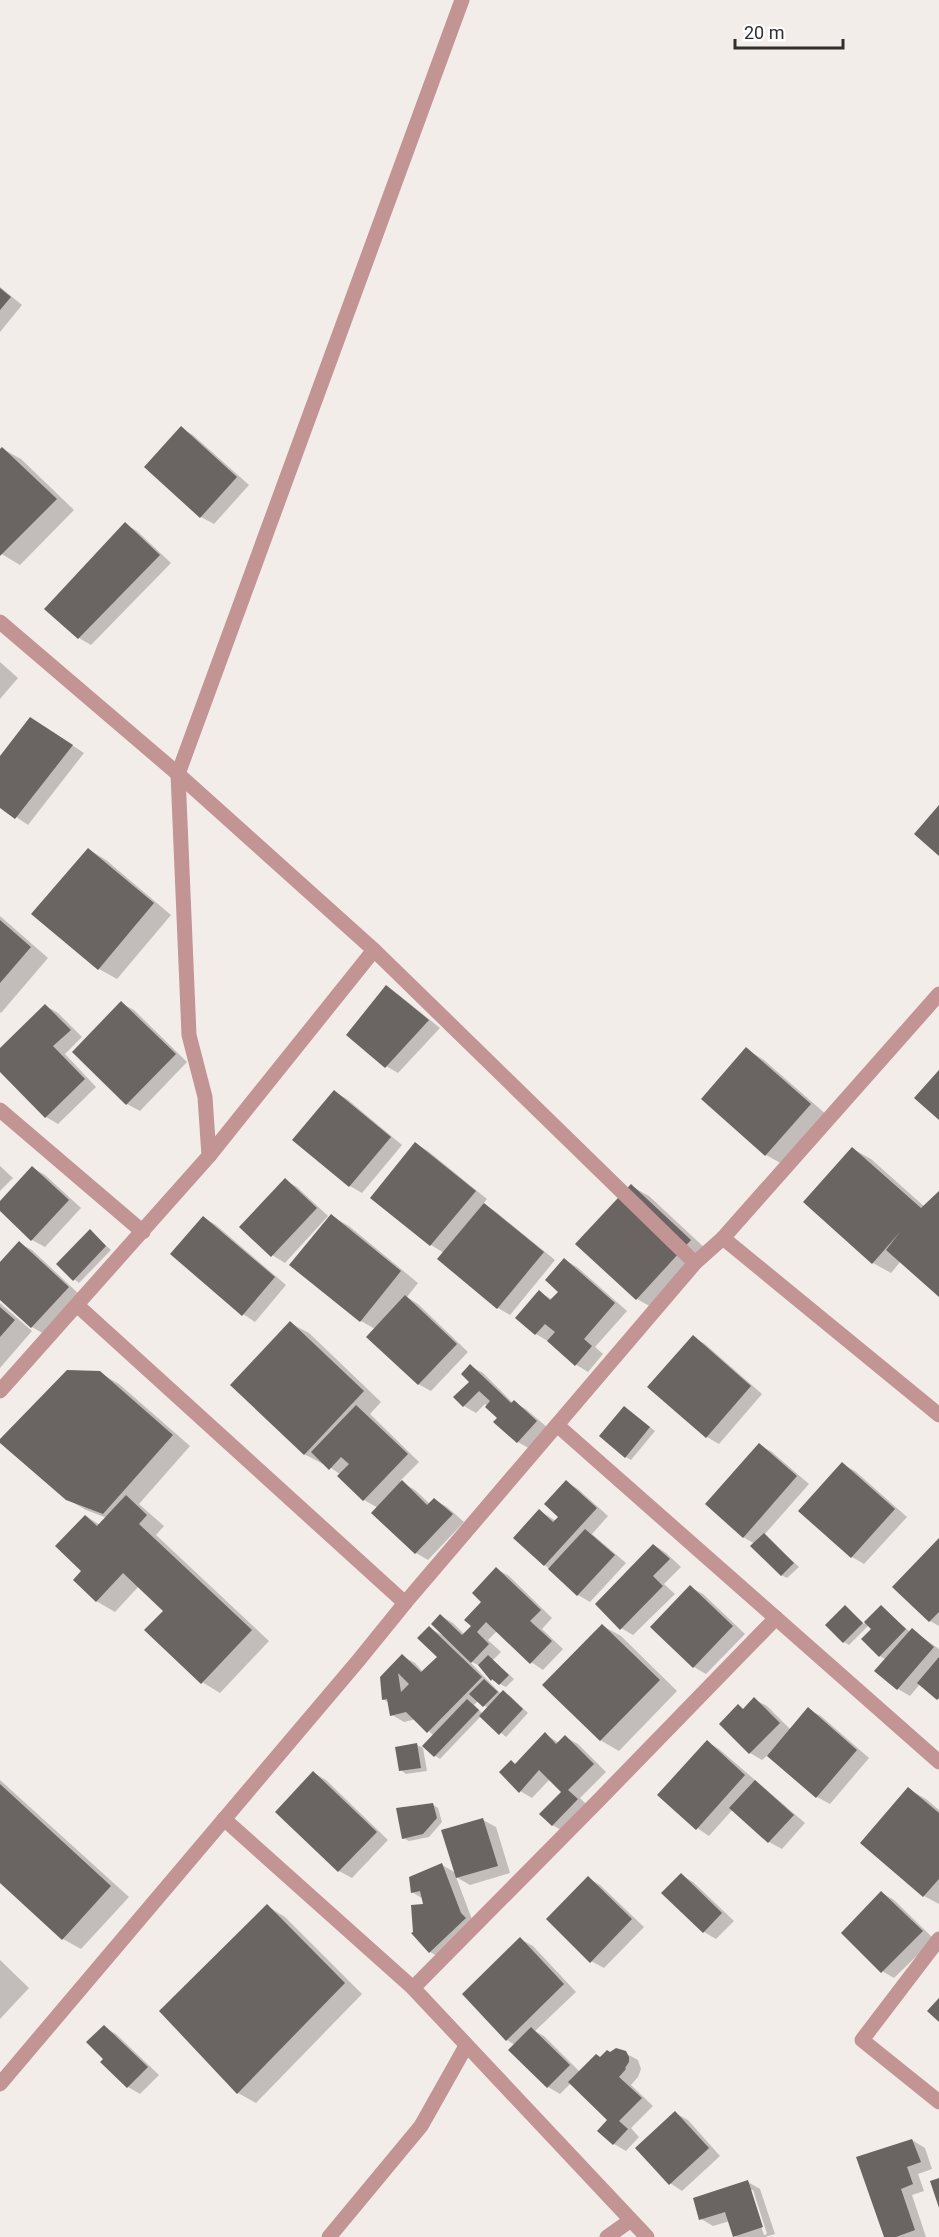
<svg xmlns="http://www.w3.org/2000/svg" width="939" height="2237" font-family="Roboto,sans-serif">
  <rect width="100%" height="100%" fill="#f3edea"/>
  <g fill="#0003" fill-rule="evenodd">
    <polygon points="0,287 22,305 0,332"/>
    <polygon points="181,428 193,435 249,485 214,524 201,517 146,467"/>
    <polygon points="3,449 21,459 74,510 20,565 0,553 0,451"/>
    <polygon points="125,524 137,531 171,563 91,645 79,638"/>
    <polygon points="0,662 18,678 0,699"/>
    <polygon points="43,726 84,753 28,825 0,806 0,759"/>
    <polygon points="88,849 106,860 171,915 117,979 99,969"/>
    <polygon points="0,916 48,958 1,1013 0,1012"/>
    <polygon points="387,987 399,995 440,1028 398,1073 386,1066"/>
    <polygon points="121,1003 134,1010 187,1062 140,1111 127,1104 74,1052"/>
    <polygon points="46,1006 58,1013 82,1037 65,1054 96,1087 58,1124 46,1117 0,1070 0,1050"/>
    <polygon points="746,1049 764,1060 828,1116 784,1165 766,1155"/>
    <polygon points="334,1092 347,1099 402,1145 362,1193 350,1186 294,1140"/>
    <polygon points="416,1144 428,1151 487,1199 483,1204 496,1212 555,1260 510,1315 498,1308 444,1253 431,1245 373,1197"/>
    <polygon points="853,1149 871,1159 926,1208 939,1194 939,1295 901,1261 891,1273 873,1263"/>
    <polygon points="0,1166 13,1178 0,1191"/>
    <polygon points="33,1168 45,1175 81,1208 45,1247 32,1240 0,1209 0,1203"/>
    <polygon points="285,1180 297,1187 328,1216 285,1263 272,1255"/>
    <polygon points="631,1186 649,1196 708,1251 655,1309 637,1299"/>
    <polygon points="331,1216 349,1226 418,1283 407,1297 418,1304 468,1352 431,1391 418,1384 375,1329 361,1321 291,1265"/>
    <polygon points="203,1217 216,1225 286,1285 255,1322 243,1314"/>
    <polygon points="90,1231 111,1250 79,1283 74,1279"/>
    <polygon points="19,1243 32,1250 80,1295 44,1334 32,1327 0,1298 0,1264"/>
    <polygon points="565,1260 577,1267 627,1311 595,1347 603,1354 588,1372 575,1364 549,1342 536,1334 539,1292 553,1300 560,1291"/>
    <polygon points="0,1303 32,1331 0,1368"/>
    <polygon points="290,1323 309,1333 381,1402 370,1414 419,1462 400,1481 415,1490 430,1504 435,1500 447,1507 464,1522 428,1560 416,1553 378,1508 364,1500 341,1475 324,1463 323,1464 304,1454"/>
    <polygon points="693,1337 705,1344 762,1394 719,1444 707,1437"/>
    <polygon points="470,1366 483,1373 513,1403 526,1409 549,1429 530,1449 518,1442 495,1422 500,1418 485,1404 476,1413 464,1406 472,1382"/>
    <polygon points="100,1373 119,1384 190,1446 139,1504 164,1526 156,1535 269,1641 220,1693 202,1682 165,1611 139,1586 115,1612 96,1601 83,1571 86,1516 100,1525 107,1518 86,1510 67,1499"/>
    <polygon points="625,1408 655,1431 631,1460 626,1457"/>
    <polygon points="759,1445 772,1452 809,1484 764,1535 799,1567 787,1578 781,1575 755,1544 743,1537"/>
    <polygon points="842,1464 855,1471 907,1517 864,1564 852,1557 800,1511"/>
    <polygon points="566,1482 578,1489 608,1516 592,1534 626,1563 590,1602 578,1595 515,1538 540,1511 556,1521 560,1517"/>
    <polygon points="939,1540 939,1626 930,1621"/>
    <polygon points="654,1545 666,1553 681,1567 664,1584 675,1594 633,1635 621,1628"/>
    <path d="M497,1569L509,1576L552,1618L542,1629L563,1649L543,1670L531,1662L497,1631L488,1640L501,1652L493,1660L514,1679L506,1687L492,1680L480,1666L468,1660L501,1694L503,1692L509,1695L528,1713L506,1737L481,1716L440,1759L434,1755V1736L416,1719L404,1722L392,1715L389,1703L383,1699L402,1656L415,1663L423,1672L439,1657L429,1628L444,1636L441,1616L453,1623L465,1635L473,1626ZM478,1701L488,1708L483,1714L474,1705Z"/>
    <polygon points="690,1587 703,1594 745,1634 706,1674 694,1667"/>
    <polygon points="845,1607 864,1624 881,1607 910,1632 912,1630 939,1649 939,1699 920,1684 910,1696 898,1689 886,1660 880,1656 874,1629 869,1625 849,1645 844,1642"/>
    <polygon points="603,1626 621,1636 677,1691 619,1751 600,1740"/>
    <polygon points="754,1699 767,1706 791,1730 808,1709 821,1716 869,1758 830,1804 817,1797 768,1755 762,1760 750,1753 721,1724 739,1706 744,1710"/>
    <polygon points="545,1734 559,1743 565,1737 578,1744 606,1772 580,1798 589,1807 565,1832 552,1825 563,1792 550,1779 532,1798 520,1791 516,1765"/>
    <polygon points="707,1742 719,1749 805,1823 782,1849 769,1842 733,1809 709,1836 697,1828"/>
    <polygon points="417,1745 423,1748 427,1771 406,1774 401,1770"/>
    <polygon points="314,1773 326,1780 388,1840 352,1878 339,1871 277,1812"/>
    <polygon points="0,1780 129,1897 81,1949 63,1939 0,1881"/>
    <polygon points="908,1789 926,1799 939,1810 939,1904 924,1896 862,1843"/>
    <polygon points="432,1804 438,1808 442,1822 429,1837 409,1841 403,1838"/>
    <polygon points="483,1820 496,1827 510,1873 470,1885 456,1877 473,1922 443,1959 430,1952 413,1934 425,1905 423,1899 412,1892 442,1865 456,1873"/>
    <polygon points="681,1875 693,1882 734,1921 716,1939 704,1932 663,1893"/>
    <polygon points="588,1878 600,1885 644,1927 604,1968 591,1961"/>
    <polygon points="882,1893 894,1900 934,1939 894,1978 882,1971"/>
    <polygon points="267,1906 285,1917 362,1994 256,2103 238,2093 161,2011"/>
    <polygon points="520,1939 533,1946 576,1992 535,2031 544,2036 580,2072 610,2053 625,2053 638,2060 641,2069 638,2077 631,2085 653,2106 631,2128 639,2137 626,2151 614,2144 609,2120 571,2083 560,2094 548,2087 515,2045 507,2040"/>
    <polygon points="0,1960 29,1988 0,2019"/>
    <polygon points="104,2027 116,2034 159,2075 140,2094 128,2087 105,2059"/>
    <polygon points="675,2113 688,2120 720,2156 682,2191 670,2183"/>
    <polygon points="912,2140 925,2148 932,2169 918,2174 924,2191 912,2195 926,2237 886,2237"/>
    <path d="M748,2182L760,2189L775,2234L765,2237H736L730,2221L713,2226L701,2219ZM749,2190H753L767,2234L764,2235Z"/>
  </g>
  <g fill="#6a6463" fill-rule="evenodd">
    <polygon points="0,288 11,297 0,310"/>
    <polygon points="181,426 237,477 200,518 144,467"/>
    <polygon points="2,447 57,499 0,556 0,449"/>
    <polygon points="125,522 160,555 78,639 44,609"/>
    <polygon points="30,717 73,745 15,819 0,808 0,756"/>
    <polygon points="939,805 939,856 914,834"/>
    <polygon points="88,848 154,903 98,970 31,914"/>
    <polygon points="0,920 31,947 0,983"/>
    <polygon points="386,985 429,1020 385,1068 346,1035"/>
    <polygon points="121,1001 176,1054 126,1105 72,1052"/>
    <polygon points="45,1004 71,1030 53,1046 85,1079 45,1118 0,1072 0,1048"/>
    <polygon points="746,1047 811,1104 765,1156 701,1099"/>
    <polygon points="939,1070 939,1120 914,1098"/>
    <polygon points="334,1090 391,1137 349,1187 292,1140"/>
    <polygon points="415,1142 476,1191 430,1246 370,1198"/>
    <polygon points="852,1147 921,1208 939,1191 939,1297 886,1250 900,1232 872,1264 803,1202"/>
    <polygon points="32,1166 69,1200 31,1241 0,1211 0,1201"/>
    <polygon points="285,1178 317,1208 271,1257 239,1227"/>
    <polygon points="631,1184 691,1240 636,1300 575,1244"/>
    <polygon points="484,1203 544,1252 497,1309 437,1259"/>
    <polygon points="331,1214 401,1271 360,1322 289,1265"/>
    <polygon points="203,1216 275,1277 242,1316 170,1254"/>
    <polygon points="90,1229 106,1246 73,1281 56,1264"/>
    <polygon points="19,1241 69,1287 31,1328 0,1300 0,1262"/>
    <polygon points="564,1258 615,1303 584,1339 592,1346 575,1366 547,1341 555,1332 545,1324 535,1335 515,1318 539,1290 550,1300 558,1292 545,1280"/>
    <polygon points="405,1295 457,1344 418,1385 366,1337"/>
    <polygon points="0,1307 15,1320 0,1337"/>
    <polygon points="290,1321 364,1391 304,1455 230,1385"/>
    <polygon points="693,1335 751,1386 706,1438 647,1387"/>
    <polygon points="470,1364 511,1403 514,1400 537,1421 517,1443 493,1422 497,1418 485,1407 490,1401 479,1391 463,1407 453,1397 469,1382 461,1374"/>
    <polygon points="67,1370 100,1371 173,1435 103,1514 66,1500 0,1443 0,1439"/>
    <polygon points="356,1405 408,1454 363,1501 337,1476 349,1464 341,1457 329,1470 311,1452"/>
    <polygon points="624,1406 650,1427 625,1458 599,1436"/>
    <polygon points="759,1443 797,1476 743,1538 705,1504"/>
    <polygon points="842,1462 895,1509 851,1558 798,1511"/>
    <polygon points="402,1480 427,1505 434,1498 453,1514 415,1554 371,1513"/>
    <polygon points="566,1480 597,1508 544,1566 513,1538 539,1509 553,1522 558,1517 544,1504"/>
    <polygon points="126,1495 147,1515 139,1524 252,1630 201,1684 144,1630 163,1611 123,1573 96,1602 73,1580 81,1571 55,1546 85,1515 97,1526"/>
    <polygon points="585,1529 615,1555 577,1596 548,1569"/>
    <polygon points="764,1533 794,1563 781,1576 750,1546"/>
    <polygon points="939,1538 939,1612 929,1622 892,1587"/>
    <polygon points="653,1544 670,1559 653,1576 663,1586 620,1630 595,1604"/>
    <polygon points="496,1567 541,1610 530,1621 552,1641 530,1664 486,1622 477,1632 489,1644 471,1663 431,1624 440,1614 462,1635 471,1626 464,1620 481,1602 472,1593"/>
    <polygon points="690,1585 733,1626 693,1668 650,1627"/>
    <polygon points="845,1605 863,1623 843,1643 825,1625"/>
    <polygon points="881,1605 906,1629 879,1657 861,1639 871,1629 864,1622"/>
    <polygon points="602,1624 660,1680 600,1741 542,1685"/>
    <path d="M429,1626L482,1677L427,1733L406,1712L390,1716L387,1699L382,1700L380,1677L402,1654L421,1672L437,1657L417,1638ZM398,1673L409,1684L401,1692Z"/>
    <polygon points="912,1628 934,1647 897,1690 874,1671"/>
    <polygon points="488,1655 509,1675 499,1685 492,1679 491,1681 478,1665"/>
    <polygon points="939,1657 939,1698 937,1700 917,1683"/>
    <polygon points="484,1679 498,1692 483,1707 469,1694"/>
    <polygon points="503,1690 523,1709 499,1735 479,1716"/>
    <polygon points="754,1697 780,1723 749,1754 719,1724 738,1704 743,1709"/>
    <polygon points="467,1699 479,1710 434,1757 422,1746"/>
    <polygon points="808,1707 857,1750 816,1798 767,1756"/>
    <polygon points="545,1732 556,1744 565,1735 594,1764 568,1790 578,1799 552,1826 539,1814 561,1792 539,1770 519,1793 499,1772 511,1760 515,1764"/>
    <polygon points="707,1740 745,1775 696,1830 657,1795"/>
    <polygon points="417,1743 421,1768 399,1771 395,1747"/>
    <polygon points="313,1771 377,1832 338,1872 275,1812"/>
    <polygon points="755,1780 794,1815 768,1843 729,1808"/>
    <polygon points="0,1784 111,1886 62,1940 0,1883"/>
    <polygon points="908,1787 939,1813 939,1879 923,1897 860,1843"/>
    <polygon points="433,1803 437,1818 423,1834 402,1839 396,1808"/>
    <polygon points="483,1818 498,1866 456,1878 441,1830"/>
    <polygon points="442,1863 461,1913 466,1918 429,1953 411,1933 413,1932 411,1905 423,1904 420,1891 411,1893 409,1877"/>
    <polygon points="681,1873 722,1913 703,1933 661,1893"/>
    <polygon points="588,1876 632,1919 590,1963 546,1919"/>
    <polygon points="881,1891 923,1931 881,1973 841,1933"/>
    <polygon points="267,1904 345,1983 237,2094 159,2011"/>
    <polygon points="520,1937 564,1984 506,2041 462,1994"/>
    <polygon points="939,1998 939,2022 927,2011"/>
    <polygon points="104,2025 148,2067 127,2088 100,2062 103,2059 86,2042"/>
    <polygon points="531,2027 570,2065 547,2088 508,2050"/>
    <polygon points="616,2048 626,2051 629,2057 629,2062 625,2068 626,2069 619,2077 642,2098 619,2121 628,2129 613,2145 597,2131 607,2120 568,2082 596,2054 600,2057 607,2050 610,2052"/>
    <polygon points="675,2111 709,2148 669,2185 635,2148"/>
    <polygon points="912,2139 921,2162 907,2167 913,2184 901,2189 915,2230 896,2237 884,2237 856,2157"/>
    <polygon points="939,2178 939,2208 930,2181"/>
    <polygon points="748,2180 763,2227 733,2237 725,2212 699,2220 693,2198"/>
  </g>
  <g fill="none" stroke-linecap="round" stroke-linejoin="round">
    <g stroke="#c29594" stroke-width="15">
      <polyline points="0,622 178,774 374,950 695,1263 723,1238 939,1415"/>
      <polyline points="0,1110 143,1232"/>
      <polyline points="209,1156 374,950"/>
      <polyline points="723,1238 939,994"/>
      <polyline points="78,1306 405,1603"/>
      <polyline points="0,1391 209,1156 205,1097 189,1035 178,774 462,0"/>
      <polyline points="557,1425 939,1762"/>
      <polyline points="224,1819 413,1988 647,2237"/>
      <polyline points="939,1939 862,2040 939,2102"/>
      <polyline points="413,1988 598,1801 776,1618"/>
      <polyline points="0,2084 358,1661 405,1603 695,1263"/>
      <polyline points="329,2237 421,2126 466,2046"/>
      <polyline points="607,2237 631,2220"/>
    </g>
  </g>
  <path d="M735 39v9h108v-9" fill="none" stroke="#312e2d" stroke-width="3"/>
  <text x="744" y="39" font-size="18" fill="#312e2d" stroke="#ffffff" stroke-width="4.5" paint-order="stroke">20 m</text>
</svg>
